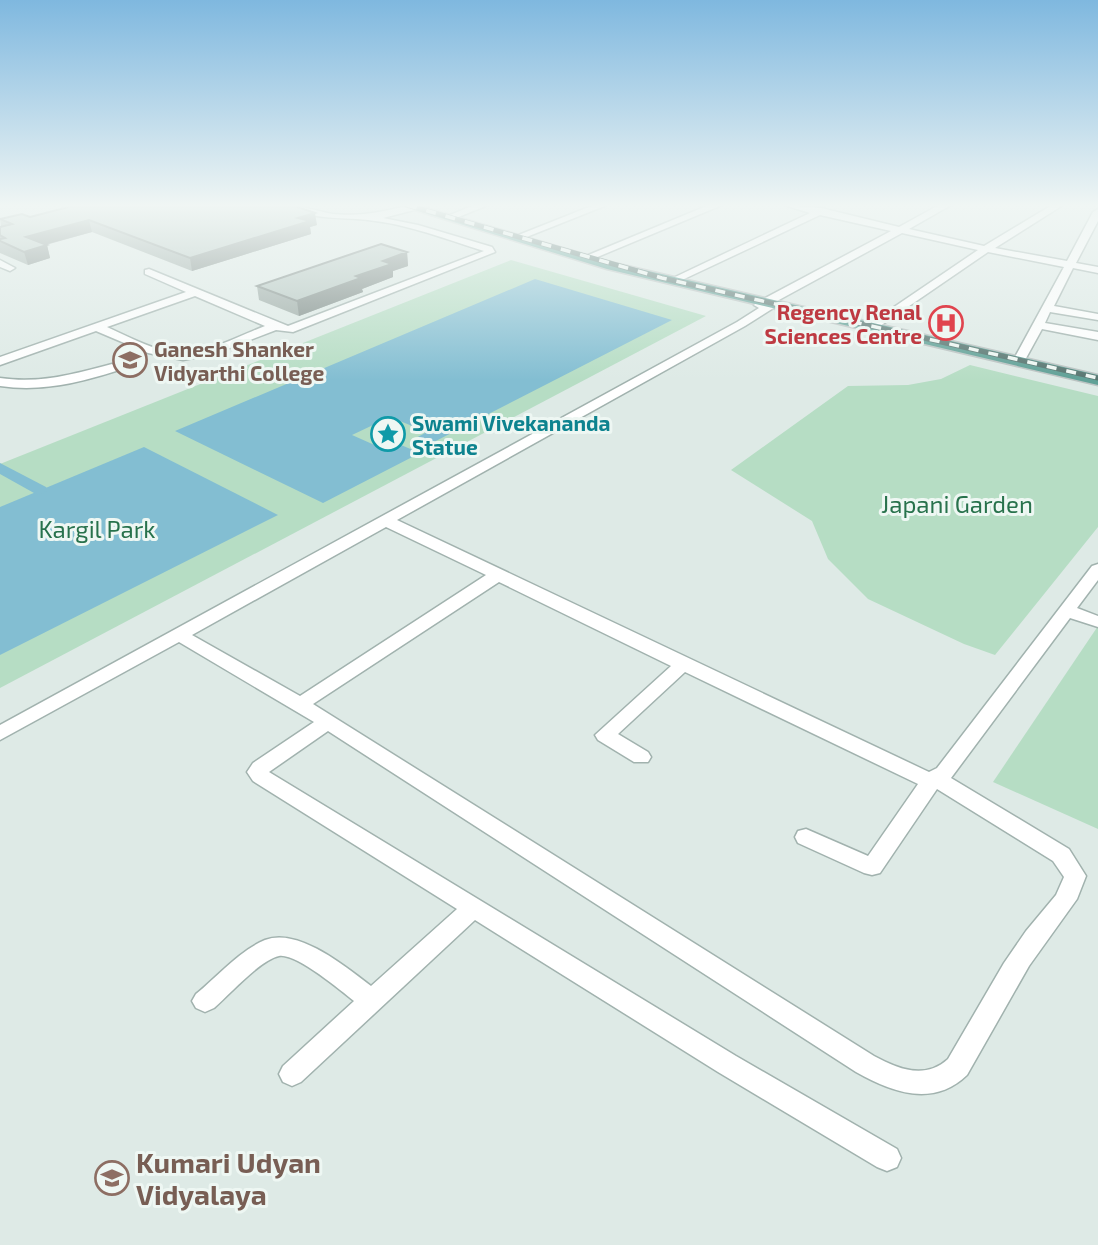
<svg xmlns="http://www.w3.org/2000/svg" width="1098" height="1245" font-family="'Exo 2',sans-serif">
  <rect width="100%" height="100%" fill="#deeae6"/>
  <g fill="#b6ddc4">
    <polygon points="511,260 706,316 0,688 0,464"/>
    <polygon points="970,365 1098,396 1098,527 995,655 964,644 868,599 828,559 812,521 731,470 848,386 908,385 941,379"/>
    <polygon points="1098,626 1098,829 993,782"/>
  </g>
  <g fill="#83bed2">
    <polygon points="535,279 672,320 428,445 414,439 427,432 390,417 352,435 388,451 401,445 420,453 323,503 175,431"/>
    <polygon points="144,447 278,515 0,655 0,507"/>
  </g>
  <g fill="none" stroke-linecap="round" stroke-linejoin="round">
    <polygon fill="#83bed2" fill-rule="evenodd" points="0,463 46,487 48,490 40,495 34,493 0,474"/>
    <g stroke="#a1b2ae" stroke-width="3">
      <g id="minor">
        <path d="M283,205C300,205 316,211 333,214C361,217 385,211 412,205L416,208L414,210L383,218L418,225L492,247L495,252L293,332L276,330L214,354L183,360L148,353L96,331L0,365V357L186,292L145,274V270L149,269L288,326L484,251C446,239 407,224 368,220C339,217 309,220 283,205ZM195,296L265,326C236,337 201,358 169,352C147,347 127,336 107,327Z"/>
        <polygon points="474,205 488,205 456,218 448,216"/>
        <polygon points="594,205 607,205 524,238 516,236"/>
        <polygon points="709,205 722,205 595,258 586,256"/>
        <path d="M784,205L821,208L899,227L939,205H951L909,229L984,246L1052,205H1063L995,248L1067,261L1093,212L1098,209V221L1076,263L1098,267V273L1073,268L1054,306L1098,314V320L1050,312L1045,323L1098,332V340L1042,329L1025,360H1017L1015,357L1064,267L988,252L880,326H872V322L978,250L902,233L777,301L775,307L745,326L397,520L929,772L937,768L1092,566L1098,564V580L1077,608L1098,616V627L1070,618L951,778L1069,849L1086,876L1077,899L1029,966L967,1075C933,1108 891,1092 856,1072L328,731L269,772L736,1056L897,1149L901,1158L897,1167L887,1171L877,1167L718,1072L475,920L301,1082L292,1086L283,1082L279,1074L283,1066L354,1001C340,990 296,953 279,956C260,960 229,995 214,1008L205,1012L196,1008L192,1001L196,994C218,976 239,951 265,940C298,927 346,967 371,986L457,909L253,781L247,772L253,763L314,722L179,642L0,740V725L737,322L759,308L754,305L756,303L891,231L820,215L682,280L673,278L810,213ZM386,527L486,575L300,696L192,635ZM499,582L671,666L595,735L598,740L634,762H648L651,757L648,752L618,734L685,672L918,784L868,856L806,829L798,831L795,837L798,843L864,873L872,875L880,873L937,789L1053,861L1064,877L1056,895L1026,931L1004,963L948,1059C925,1080 898,1069 874,1056L313,704Z"/>
        <polygon points="0,260 15,268 10,271 0,267"/>
        <path d="M112,364L118,368L116,371C78,383 41,392 0,386V378C40,384 74,374 112,364Z"/>
      </g>
    </g>
    <g stroke="#bcc4c3" stroke-width="3">
      <polygon id="major" points="398,205 416,205 614,263 1098,375 1098,385 607,269"/>
    </g>
    <use href="#minor" fill="#fff" fill-rule="evenodd"/>
    <use href="#major" fill="#61a197" fill-rule="evenodd"/>
    <g stroke="#597671" stroke-width="5">
      <polyline id="rail" points="407,205 662,278 1098,378"/>
    </g>
    <use href="#rail" stroke="#eef7f3" stroke-width="3.5" stroke-dasharray="10" stroke-linecap="butt"/>
  </g>
  <g fill="#9aa9a4">
    <polygon points="30,217 317,225 310,227 311,234 192,271 92,232 46,245 47,245 50,258 28,265 0,253 0,227 1,227 0,219"/>
    <polygon points="407,252 408,266 393,271 393,277 362,289 363,292 299,316 259,300 257,286"/>
  </g>
  <g fill="#7d8a86">
    <polygon points="315,213 317,225 310,227 311,234 192,271 190,258 298,218"/>
    <polygon points="89,220 92,232 29,249 26,237"/>
    <polygon points="47,245 50,258 28,265 24,252"/>
    <polygon points="407,252 408,266 393,271 393,277 362,289 363,292 299,316 297,301 356,276 383,261"/>
  </g>
  <g fill="#b3c5bf" stroke="#7d8a86" stroke-width="2">
    <polygon points="76,205 292,205 315,213 298,218 310,221 190,258 89,220 26,237 47,245 24,252 0,241 0,239 5,238 0,235 0,227 12,224 0,219 22,214 30,217"/>
    <polygon points="381,244 407,252 383,261 392,264 356,276 361,278 297,301 257,286"/>
  </g>
  <linearGradient id="sky" x2="0" y2="1"><stop stop-color="#7fb8df"/><stop offset="0.54" stop-color="#f0f6f4"/><stop offset="1" stop-color="#f0f6f4" stop-opacity="0"/></linearGradient>
  <rect width="1098" height="380" fill="url(#sky)"/>
  <defs>
    <g id="hospital-ring" transform="scale(1.75)"><circle r="9.5" fill="#eef7f3" stroke="#e0444e" stroke-width="1.5"/><path d="M-5-5h3v3.5h4V-5h3V5h-3V1.5h-4V5h-3Z" fill="#e0444e"/></g>
    <g id="university-ring" transform="scale(1.75)"><circle r="9.5" fill="#eef7f3" stroke="#8d6e63" stroke-width="1.5"/><path d="M0-5L7-2L0 1L-7-2ZM-4 1L0 2.5L4 1V4Q0 6-4 4Z" fill="#8d6e63"/></g>
    <g id="sight-ring" transform="scale(1.75)"><circle r="9.5" fill="#eef7f3" stroke="#0f9aa8" stroke-width="1.5"/><path d="M0-6L1.8-2.2L6-1.7L2.9 1.2L3.7 5.4L0 3.3L-3.7 5.4L-2.9 1.2L-6-1.7L-1.8-2.2Z" fill="#0f9aa8"/></g>
    <g id="school-ring" transform="scale(1.75)"><circle r="9.5" fill="#eef7f3" stroke="#8d6e63" stroke-width="1.5"/><path d="M0-5L7-2L0 1L-7-2ZM-4 1L0 2.5L4 1V4Q0 6-4 4Z" fill="#8d6e63"/></g>
  </defs>
  <g fill-rule="evenodd">
    <use href="#hospital-ring" x="946" y="323"/>
    <use href="#university-ring" x="130" y="360"/>
    <use href="#sight-ring" x="388" y="434"/>
    <use href="#school-ring" x="112" y="1178"/>
  </g>
  <g text-anchor="middle" dominant-baseline="central" stroke-width="6" stroke-linejoin="round" paint-order="stroke">
    <g font-size="21" font-weight="bold" fill="#be3a42" stroke="#eef7f3" text-anchor="end">
      <text x="922" y="311">Regency Renal<tspan x="922" dy="24">Sciences Centre</tspan></text>
    </g>
    <g font-size="21" font-weight="bold" fill="#785e54" stroke="#eef7f3" text-anchor="start">
      <text x="154" y="348">Ganesh Shanker<tspan x="154" dy="24">Vidyarthi College</tspan></text>
    </g>
    <g font-size="21" font-weight="bold" fill="#0d838f" stroke="#eef7f3" text-anchor="start">
      <text x="412" y="422">Swami Vivekananda<tspan x="412" dy="24">Statue</tspan></text>
    </g>
    <g font-size="24" fill="#28724c" stroke="#eef7f3">
      <text x="957" y="503">Japani Garden</text>
      <text x="97" y="528">Kargil Park</text>
    </g>
    <g font-size="28" font-weight="bold" fill="#785e54" stroke="#eef7f3" text-anchor="start">
      <text x="136" y="1162">Kumari Udyan<tspan x="136" dy="32">Vidyalaya</tspan></text>
    </g>
  </g>
</svg>
